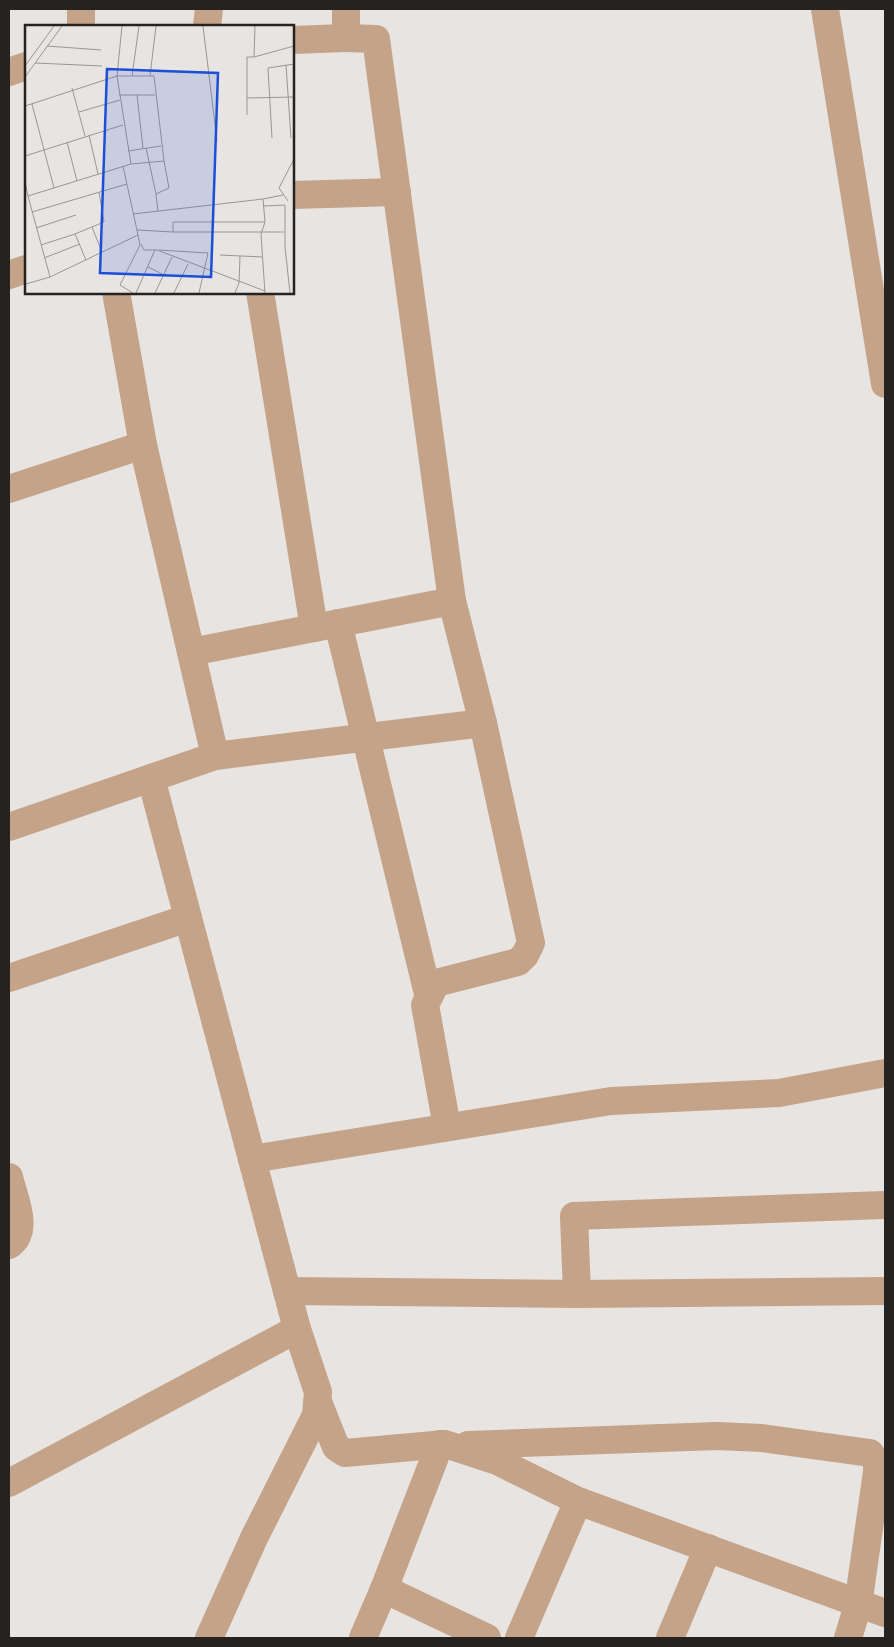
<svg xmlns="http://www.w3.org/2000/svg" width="894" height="1647" font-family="'Space Grotesk',sans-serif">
  <rect width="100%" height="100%" fill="#e7e4e1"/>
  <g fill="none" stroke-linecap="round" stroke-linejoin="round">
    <g stroke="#c4a388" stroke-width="28">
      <polyline points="81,9 81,26"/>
      <polyline points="825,9 885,384"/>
      <polyline points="207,26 209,9"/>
      <polyline points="292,40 346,38 346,9"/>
      <polyline points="9,72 26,66"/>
      <polyline points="292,195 397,192"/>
      <polyline points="9,275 26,269"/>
      <polyline points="260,292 314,628"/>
      <polyline points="9,489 143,445"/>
      <polyline points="338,623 428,994"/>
      <polyline points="191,652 452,601"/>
      <polyline points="215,756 483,723 452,601 376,39 346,38"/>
      <polyline points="9,827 215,756 143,445 116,292"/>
      <polyline points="9,978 188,918"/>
      <polyline points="447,1127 425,1005 436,983 518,962 525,955 531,943 483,723"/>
      <polyline points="252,1159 611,1101 779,1093 885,1073"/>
      <path d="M9,1177C14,1198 30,1231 9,1245"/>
      <polyline points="287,1291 577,1294 574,1216 885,1205"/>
      <polyline points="577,1294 885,1291"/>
      <polyline points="318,1402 336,1447 345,1453 445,1444 497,1461 578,1501 885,1613"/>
      <polyline points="468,1445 717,1436 762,1438 870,1453 877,1462 877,1472 858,1605 848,1638"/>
      <polyline points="9,1483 297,1329 151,778"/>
      <polyline points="384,1589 487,1638"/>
      <polyline points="209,1638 254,1538 316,1415 318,1392 297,1329"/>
      <polyline points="363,1638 384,1589 440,1444"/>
      <polyline points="519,1638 578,1501"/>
      <polyline points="670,1638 708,1548"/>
    </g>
  </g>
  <g transform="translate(25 25)">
    <rect width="269" height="269" fill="#e7e4e1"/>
    <path fill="none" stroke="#999795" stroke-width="1" d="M178,1L192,116M22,21L76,25M229,32L269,21M10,38L77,41M261,40L266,113M0,41L29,1M107,51L114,1M0,52L37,1M47,63L60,111M94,70H130M112,70L118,123M222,73L269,72M7,79L29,163M0,81L92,51H125L131,1M54,87L95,75M222,90V32H229L230,1M64,110L73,149M247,113L243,43L269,39M42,117L52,156M121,123L131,169M103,126L136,121M0,131L98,100M106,139L139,136L129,51H125M0,157L3,171L106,139L92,51L97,1M3,171L25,252M238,174L258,170M263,176L254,163L269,134M238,181L260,180V222L265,268M133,186L131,169L144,163L139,136M7,187L102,159M108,189L238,174L240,197M67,202L77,227M11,203L51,190M112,205L148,207V197H240L236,209L240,268M148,207H259M50,209L79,197L74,167M116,219L119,225H132L240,266M16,220L50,209L61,235M134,225L183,228L174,268M195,230L238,232M19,233L55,219M123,242L139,250M0,257L1,259L25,252L113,210L98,141M108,268L95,260L115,220L113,210M111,268L130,225M130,268L147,232M149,268L163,239M210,268L214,258L215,231"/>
    <path fill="#1d4ed8" fill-opacity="0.15" stroke="#1d4ed8" stroke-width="2.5" d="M82,44L193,48L186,252L75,248Z"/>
    <rect width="269" height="269" fill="none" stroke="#242322" stroke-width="2.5"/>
  </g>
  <rect width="894" height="1647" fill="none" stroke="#242322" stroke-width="20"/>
</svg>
